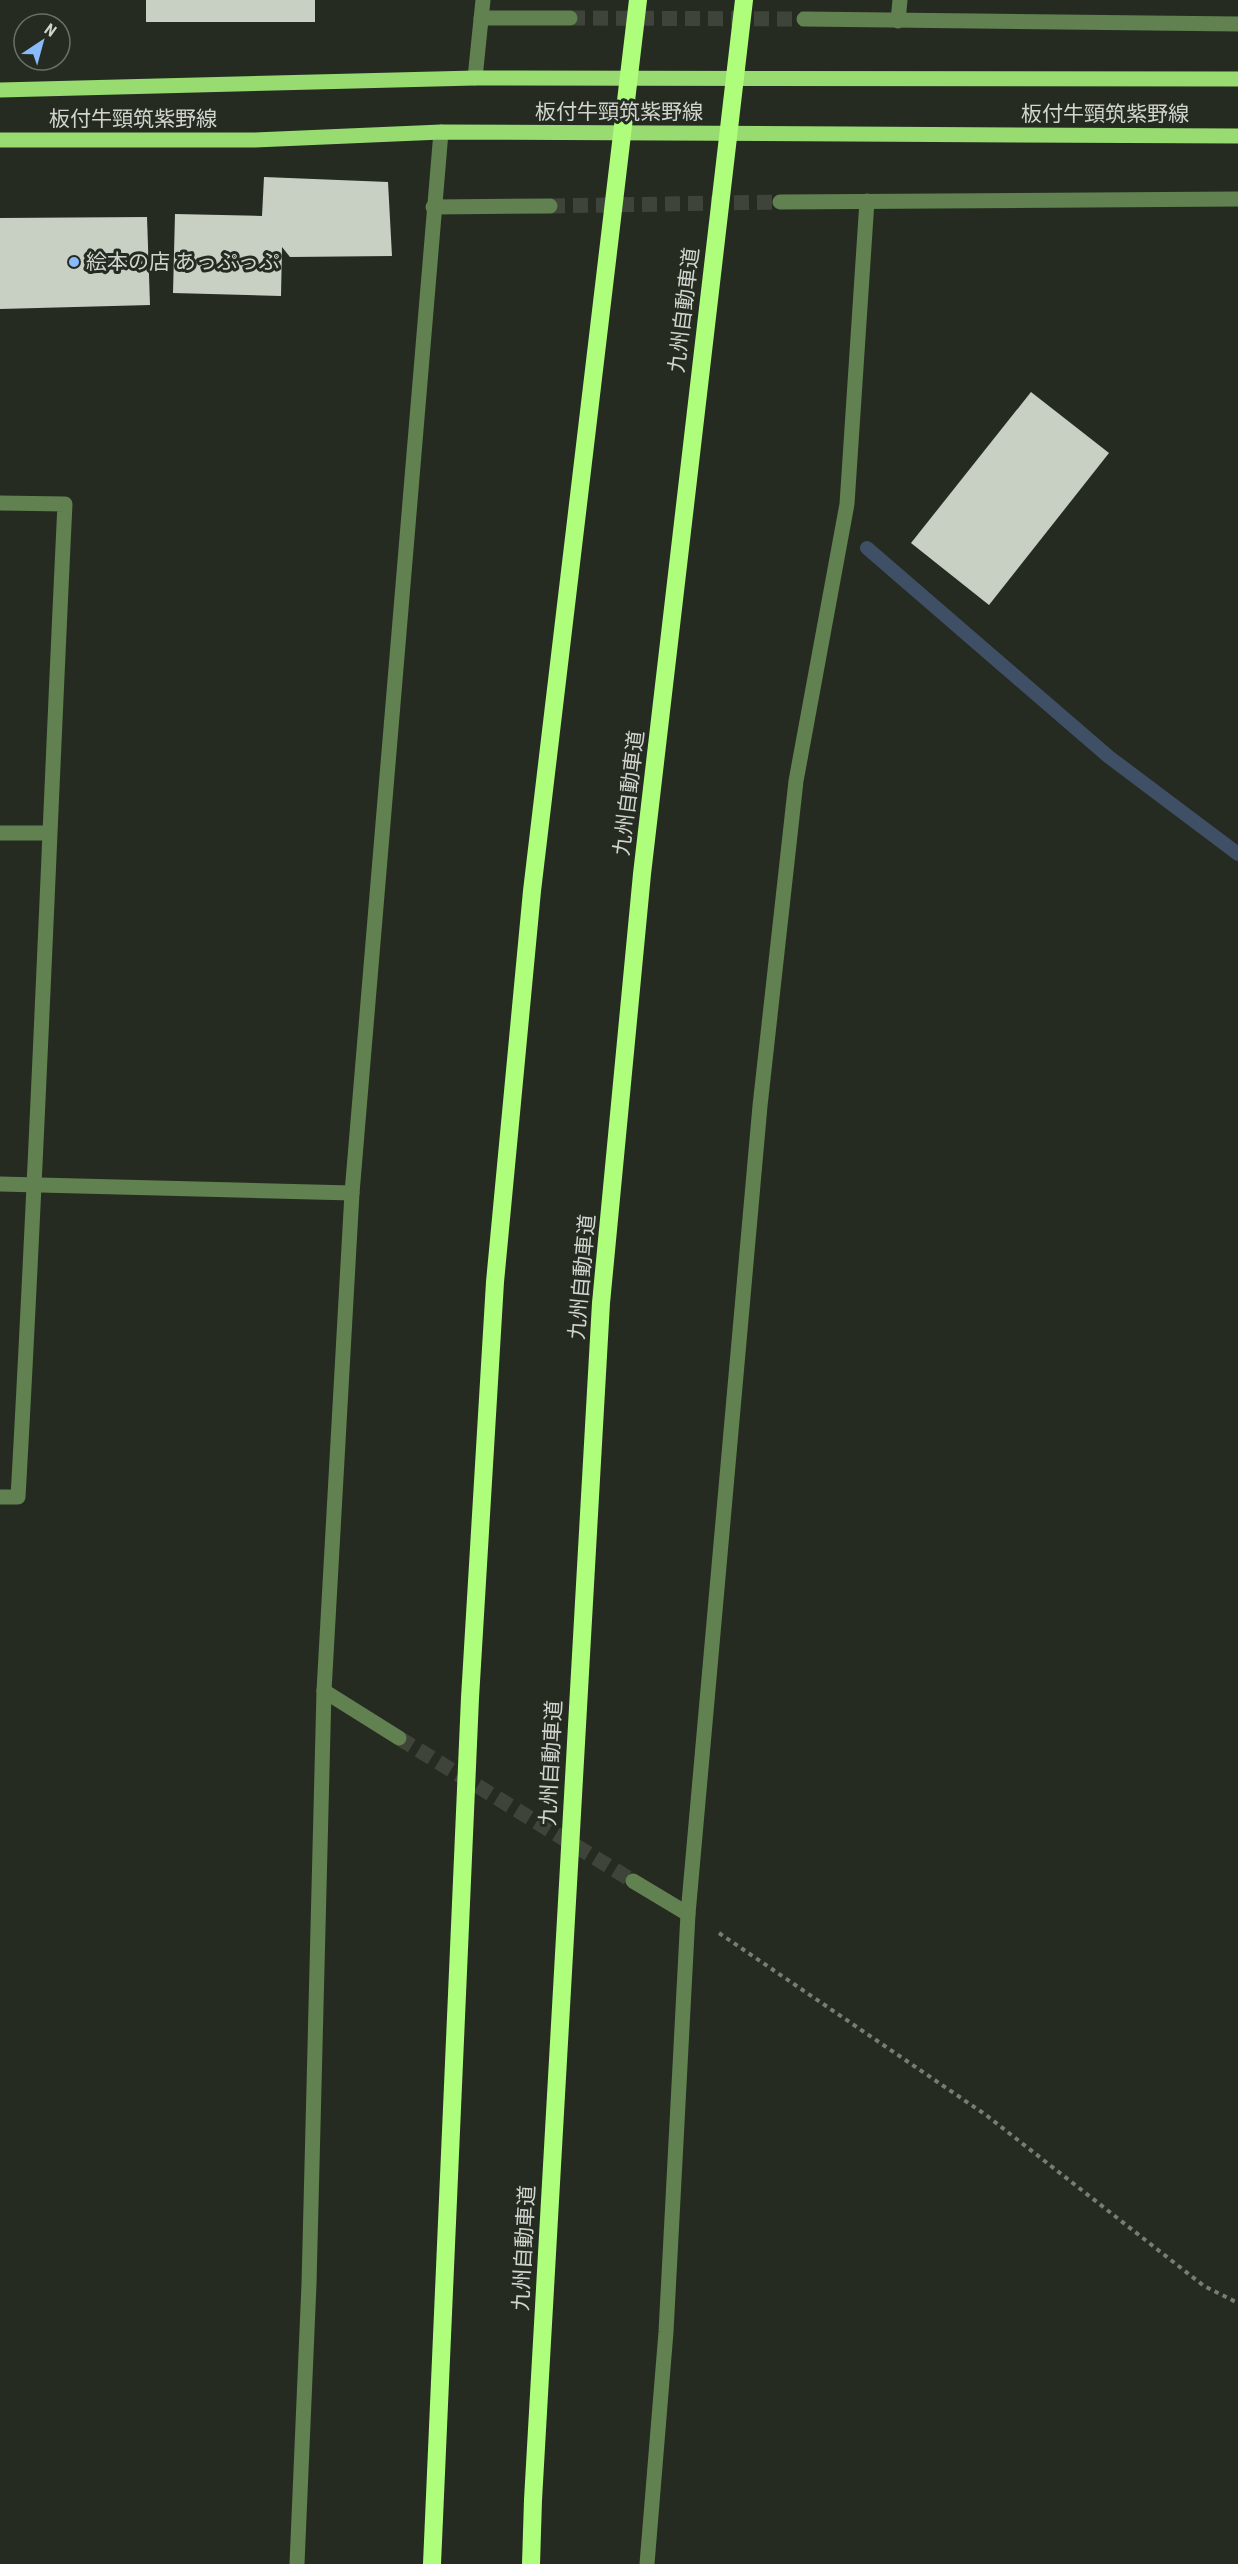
<svg xmlns="http://www.w3.org/2000/svg" width="1238" height="2564" font-family="'Roboto Condensed','Noto Sans JP',sans-serif">
  <rect width="100%" height="100%" fill="#252b21"/>
  <g fill="none" stroke-linecap="round" stroke-linejoin="round">
    <polyline stroke="#3f5066" stroke-width="14" points="867,548 1109,757 1238,854"/>
  </g>
  <g fill="#c8d0c4">
    <rect x="146" y="0" width="169" height="22"/>
    <polygon points="264,177 388,182 392,256 290,257 282,247 281,296 173,293 175,214 262,216"/>
    <polygon points="147,217 150,305 0,309 0,218"/>
    <polygon points="1031,392 1109,453 989,605 911,543"/>
  </g>
  <g fill="none" stroke-linecap="round" stroke-linejoin="round">
    <g stroke="#3f443b" stroke-width="15" stroke-dasharray="15 8" stroke-linecap="butt">
      <polyline points="570,18 804,19"/>
      <polyline points="550,206 780,202"/>
      <polyline points="399,1738 633,1881"/>
    </g>
    <polyline stroke="#777c74" stroke-width="4" stroke-dasharray="4.5 4.5" stroke-linecap="butt" points="719,1933 986,2115 1204,2286 1238,2303"/>
    <g stroke="#618150" stroke-width="15">
      <polyline points="481,18 570,18"/>
      <polyline points="804,19 1238,24"/>
      <polyline points="898,21 900,0"/>
      <polyline points="475,78 483,0"/>
      <polyline points="780,202 1238,199"/>
      <polyline points="433,207 550,206"/>
      <path d="M0,503L65,504C49,835 37,1166 18,1497H0"/>
      <polyline points="0,833 49,833"/>
      <polyline points="0,1184 352,1193"/>
      <polyline points="324,1691 399,1738"/>
      <polyline points="633,1881 688,1914"/>
      <polyline points="297,2564 309,2284 324,1691 352,1193 441,132"/>
      <polyline points="647,2564 666,2332 688,1914 760,1106 796,781 847,504 867,201"/>
    </g>
    <g stroke="#98db70" stroke-width="15">
      <polyline points="0,90 475,78 1238,79"/>
      <polyline points="0,140 255,140 441,132 1238,136"/>
    </g>
    <g stroke="#aefe7c" stroke-width="18">
      <polyline points="432,2564 470,1698 495,1282 532,891 638,0"/>
      <polyline points="531,2564 533,2500 601,1303 642,874 744,0"/>
    </g>
  </g>
  <circle fill="#89bafc" stroke="#252b21" stroke-width="2" cx="74" cy="262" r="6"/>
  <g text-anchor="middle" dominant-baseline="central" stroke-width="6" stroke-linejoin="round" paint-order="stroke">
    <g font-size="21" fill="#d1d5cf" stroke="#252b21">
      <text x="619" y="112">板付牛頸筑紫野線</text>
      <text x="1105" y="114">板付牛頸筑紫野線</text>
      <text x="133" y="119">板付牛頸筑紫野線</text>
      <text transform="translate(684 310) rotate(-83)">九州自動車道</text>
      <text transform="translate(629 793) rotate(-83)">九州自動車道</text>
      <text transform="translate(582 1277) rotate(-85)">九州自動車道</text>
      <text transform="translate(551 1763) rotate(-87)">九州自動車道</text>
      <text transform="translate(524 2248) rotate(-87)">九州自動車道</text>
    </g>
    <g font-size="21" fill="#d1d5cf" stroke="#252b21" text-anchor="start">
      <text x="86" y="262">絵本の店 あっぷっぷ</text>
    </g>
  </g>
  <g transform="translate(42 42) rotate(36)"><circle r="28" fill="#252b21" stroke="#6a6f67" stroke-width="1.5"/>
  <path d="M0-4.5L10 22L0 15L-10 22Z" fill="#89bafc"/>
  <text y="-9" font-size="16" font-weight="bold" text-anchor="middle" fill="#d1d5cf">N</text>
  </g>
</svg>
